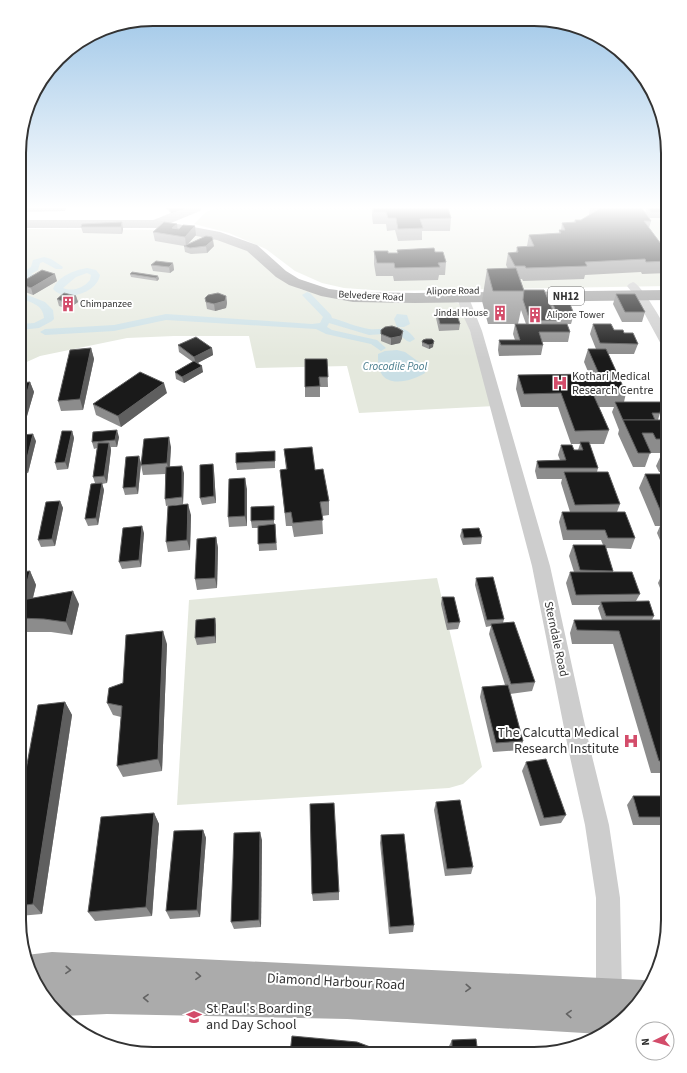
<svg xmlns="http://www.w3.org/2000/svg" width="687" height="1073" font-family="'Source Sans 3',sans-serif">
  <rect width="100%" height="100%" fill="#fff"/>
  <g fill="#e4e8dd">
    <polygon points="216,208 668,208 668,286 386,291 344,288 322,283 295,271 266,249 229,233 194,224 206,212"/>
    <polygon points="20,229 167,230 223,239 245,249 279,278 300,289 333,298 445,300 461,304 495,406 359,413 347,366 256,368 249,336 174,336 127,338 40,356 20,365"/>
    <polygon points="437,578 482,767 463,784 449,788 177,805 189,600"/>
  </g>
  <g fill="#cadfe5">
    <polygon points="397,314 407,315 410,324 404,327 397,327 394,319"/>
    <path d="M397,350L405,352L423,365L425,373C414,380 389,388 381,373C378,367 378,360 378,354L385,351Z"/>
  </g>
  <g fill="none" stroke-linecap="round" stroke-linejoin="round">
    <g fill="#cadfe5" fill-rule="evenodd">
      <polygon points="44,257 51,259 63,267 62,269 56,269 43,262 40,263 38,270 31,274 41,275 42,277 41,279 27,279 22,273 31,267 33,260"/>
      <path d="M87,268L96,270L100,275C97,293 65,303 53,289C58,276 75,270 87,268ZM87,273L91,275L90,280C84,288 72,292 63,288L76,277Z"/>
      <path d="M20,292L45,302L53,310L54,319L52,321L39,328L20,330V324L34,323L44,318C43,304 31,303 20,298Z"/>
      <path d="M307,292L310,293L331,315L332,318C344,321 356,327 369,329C387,331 402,320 415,339L410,342L407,341L397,333L369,335L329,323L327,327L332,330L377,340L386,348L381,351L371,344L326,334L316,329L166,320L114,331L45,335L40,332L45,329L114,325L166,314L312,324L320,323L323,317L302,295Z"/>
    </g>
    <g fill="#cdcdcd" fill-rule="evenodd">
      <path d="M633,282C641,284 665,325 668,334C669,339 668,345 668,350L663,349L662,346L635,296L627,286L629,284Z"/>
      <path d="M463,287L467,288L469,291V298L482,331L550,566L590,748L609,825L620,898L622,995L621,1022L597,1037L593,1022L596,995V898L585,825L568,748L532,566L470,331C466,321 453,297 459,288Z"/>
    </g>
    <g fill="#ababab" fill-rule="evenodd">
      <polygon points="183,208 201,208 200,211 161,227 151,227 149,224 151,221"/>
      <path d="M52,952L643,980L649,982C641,1007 622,1021 601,1034L347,1019L107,1014L63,1016L29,971L26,955Z"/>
    </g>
    <polygon fill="#9a9a9a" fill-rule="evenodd" points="20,220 156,220 220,232 257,245 286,271 299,279 329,289 353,292 415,293 668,290 668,300 415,303 353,302 321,296 289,285 276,277 247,251 217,240 156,228 20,228"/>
  </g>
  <g fill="#8c8c8c" fill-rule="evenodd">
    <polygon points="20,208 66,208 65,211 20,212"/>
    <polygon points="166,208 184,208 184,209 171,213"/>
    <polygon points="372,208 448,208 451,218 450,231 422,231 422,240 398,241 395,230 387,231 386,224 373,224 372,216"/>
    <path d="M590,208H642L645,213L647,208H663L666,211L663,218H649L651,221L649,228L664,248H668V273L642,274L641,272L585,275L584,279L523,281L522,279H520L524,290L547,297L548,292L574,314L571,324H567L570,332L568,342H542L543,345L541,355L499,356L498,350L499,340H515L513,334L515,324H488L482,301L487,269H508L506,265L508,253L516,252L517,247L527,246L529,235L559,233V230H561L562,223L574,222L575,220H581L589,215ZM521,310L526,324H518Z"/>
    <polygon points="122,222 123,229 122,234 83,233 81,227"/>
    <polygon points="177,224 177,229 196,235 188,244 214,246 207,253 191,254 185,252 184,246 155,241 153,232"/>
    <polygon points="397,250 435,252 446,262 445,275 439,275 438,280 394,281 393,276 376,276 374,264 374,251 388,253 397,253"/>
    <polygon points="173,263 174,270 170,273 153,271 151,265"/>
    <polygon points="130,274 158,276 159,279 157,281 131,277"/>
    <polygon points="57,281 33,295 20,290 20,283"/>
    <polygon points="616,294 645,312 642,322 622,322 613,304"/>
    <polygon points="76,296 78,302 68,309 59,306 57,299"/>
    <polygon points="226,296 227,303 226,308 215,311 207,309 205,298"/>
    <polygon points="437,312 451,315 460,324 459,330 439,331 436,318"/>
    <polygon points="593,324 624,333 638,344 634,354 608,354 626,393 624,402 660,413 658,420 665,420 661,412 665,401 668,402 668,472 659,472 656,466 662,453 650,453 645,467 633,467 618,434 619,430 612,412 614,407 599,407 609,430 604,444 589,444 598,468 597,472 620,504 617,512 635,538 631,549 606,548 613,571 613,572 640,594 636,601 654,616 652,620 668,620 668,773 651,773 613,644 572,644 570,633 574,620 602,620 598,608 600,605 572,605 566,583 570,572 574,572 569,556 573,545 603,545 601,540 563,540 559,522 562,512 570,512 561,483 562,479 537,479 535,471 537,461 560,460 558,455 561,445 574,450 578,450 580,444 571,444 558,407 521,407 516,389 518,375 589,374 584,362 588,349 596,349 590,334"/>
    <polygon points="381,330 402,338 400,343 391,345 381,341"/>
    <polygon points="432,339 433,347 429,349 422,346 422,342"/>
    <polygon points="178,345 212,348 213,355 197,363 203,372 184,383 176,379 175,372 193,362 179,352"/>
    <polygon points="91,348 94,359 83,410 61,411 58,401"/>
    <polygon points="327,359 328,387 320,387 320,397 305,397 305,387"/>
    <polygon points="30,382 34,392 27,416 20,417 20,383"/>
    <polygon points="167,393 121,427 96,415 93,404"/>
    <polygon points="72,431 74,438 68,469 57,470 55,463"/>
    <polygon points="119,437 117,447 111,447 111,450 107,483 102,484 104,490 98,525 88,526 85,519 95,483 93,477 97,448 94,449 92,442"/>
    <polygon points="36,441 28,473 20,474 20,443"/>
    <polygon points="171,447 170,467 184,473 183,504 166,506 165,499 165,474 143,475 141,465"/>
    <polygon points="284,449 315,470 329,501 329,515 322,516 323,534 294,537 292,526 286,526 280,470 286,469"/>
    <polygon points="275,451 275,468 237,470 236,463"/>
    <polygon points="141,463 138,494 125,495 123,488"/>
    <polygon points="213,464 214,471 216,503 202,505 200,498"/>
    <polygon points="645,474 668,474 668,559 657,533 660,526 655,526 639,488"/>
    <polygon points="247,489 247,526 229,527 228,517"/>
    <polygon points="60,501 63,508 55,546 41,547 38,540"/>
    <polygon points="274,513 274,524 275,524 277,550 259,551 258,528 252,528 251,521"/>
    <polygon points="191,515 190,550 168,552 166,542"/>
    <polygon points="462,529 482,537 481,544 463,545 460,536"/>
    <polygon points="144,533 141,567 122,569 119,562"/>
    <polygon points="216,537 218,548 217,588 197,590 195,579"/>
    <polygon points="30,571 36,585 33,598 79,604 72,635 51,632 25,632 19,655 20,572"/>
    <polygon points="663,572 668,572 668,603 666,603 658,583"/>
    <polygon points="476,578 504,619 503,623 535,682 532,691 510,694 523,741 520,750 493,752 480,697 482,687 505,685 489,634 491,626 486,627 475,585"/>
    <polygon points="442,597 460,622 458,629 447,630 441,604"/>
    <polygon points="216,625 216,643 197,645 195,638"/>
    <polygon points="167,644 162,771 123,777 117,766 121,717 113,715 107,703 123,683"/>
    <polygon points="65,702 72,715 42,914 19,916 19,775 25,775"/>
    <polygon points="526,762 566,815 561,823 540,826 522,771"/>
    <polygon points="633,796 668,796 668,827 667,825 633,825 627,805"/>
    <polygon points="436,802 473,867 471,874 445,876 434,810"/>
    <polygon points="154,813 159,824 152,916 95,921 88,912"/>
    <polygon points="203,830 206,838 200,917 170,919 166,911"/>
    <polygon points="381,835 414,925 413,932 389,934 380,843"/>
    <polygon points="262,840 261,927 234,929 231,922"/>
    <polygon points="339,892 339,900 313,901 312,894"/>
    <polygon points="452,1040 478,1054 449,1054 449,1046"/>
  </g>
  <g fill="#5f5f5f">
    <polygon points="170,208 184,208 184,209 171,213"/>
    <polygon points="122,222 123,229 122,234 121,227"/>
    <polygon points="177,224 178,233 172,228"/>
    <polygon points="195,226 196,235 186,246 185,237"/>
    <polygon points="213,240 214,246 207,253 206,246"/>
    <polygon points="173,263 174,270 170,273 169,267"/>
    <polygon points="55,274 57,281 33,295 31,288"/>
    <polygon points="158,276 159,279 157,281 156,278"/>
    <polygon points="76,296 78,302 68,309 66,303"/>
    <polygon points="226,296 227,303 226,308 215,311 214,304"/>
    <polygon points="403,331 402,338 400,343 391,345 391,338"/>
    <polygon points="434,341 433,347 429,349 429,345"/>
    <polygon points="91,348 94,359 83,410 80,399"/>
    <polygon points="212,348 213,355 196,364 194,357"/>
    <polygon points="202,366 203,372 184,383 182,377"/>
    <polygon points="30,382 34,392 27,416 23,406"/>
    <polygon points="164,383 167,393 121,427 118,416"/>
    <polygon points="117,430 119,437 117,447 115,440"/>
    <polygon points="72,431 74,438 68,469 65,462"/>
    <polygon points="33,434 36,441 28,473 25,466"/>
    <polygon points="169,437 171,447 169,473 167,463"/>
    <polygon points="109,443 111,450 107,483 104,476"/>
    <polygon points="139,456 141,463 138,494 136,487"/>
    <polygon points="213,464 214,471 216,503 214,496"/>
    <polygon points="182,466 184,473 183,504 182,497"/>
    <polygon points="245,478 247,489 247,526 245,516"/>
    <polygon points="102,483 104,490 98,525 96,518"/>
    <polygon points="60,501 63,508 55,546 52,539"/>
    <polygon points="188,504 191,515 190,550 187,540"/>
    <polygon points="142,526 144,533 141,567 139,560"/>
    <polygon points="216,537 218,548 217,588 215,578"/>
    <polygon points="30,571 36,585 29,613 22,600"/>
    <polygon points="73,591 79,604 72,635 66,622"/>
    <polygon points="215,618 216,625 216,643 215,636"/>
    <polygon points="19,621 25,632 19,655"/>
    <polygon points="163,631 167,644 162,771 158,759"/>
    <polygon points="65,702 72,715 42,914 33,904"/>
    <polygon points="154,813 159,824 152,916 146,907"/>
    <polygon points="203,830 206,838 200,917 197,910"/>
    <polygon points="260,832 262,840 261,927 259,920"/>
  </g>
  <g fill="#1a1a1a" stroke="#5f5f5f">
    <polygon points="373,208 448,208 451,218 420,219 423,228 398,229 396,218 388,218 386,212 374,212"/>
    <polygon points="598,208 642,208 651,221 644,221 664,248 668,248 668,261 646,262 645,259 585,262 587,266 526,268 525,266 515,266 508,253 518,252 517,247 534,246 529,235 561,233 559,230 565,230 562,223 576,222 575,220 581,220 599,209"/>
    <polygon points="648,208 663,208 666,211 664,211 665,212 651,212"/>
    <polygon points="122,222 121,227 81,227 82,224"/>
    <polygon points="164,222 177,224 172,228 179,229 183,225 195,226 185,237 153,232"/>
    <polygon points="206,236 212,237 213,240 206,246 190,248 184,246"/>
    <polygon points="434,248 435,252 443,252 446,262 438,263 440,267 395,268 394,263 377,263 374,251 388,251 388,253 398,253 397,250"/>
    <polygon points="156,261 173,263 169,267 151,265"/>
    <polygon points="516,268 524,291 493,291 487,269"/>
    <polygon points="42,270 55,274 31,288 20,284 20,283"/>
    <polygon points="132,272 158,276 156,278 130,274"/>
    <polygon points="524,290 544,290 557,320 530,321 523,300"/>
    <polygon points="548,292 565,292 574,314 557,314"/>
    <polygon points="64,293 76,296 66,303 57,299"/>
    <polygon points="218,293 226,296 225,301 214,304 206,302 205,298 208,295"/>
    <polygon points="616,294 635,294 645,312 625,312"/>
    <polygon points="449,311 451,315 457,315 460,324 440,324 437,312"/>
    <polygon points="515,324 567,324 570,332 539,332 543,345 501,345 499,340 520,340"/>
    <polygon points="593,324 611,324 614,330 623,330 624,333 633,333 638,344 600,343"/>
    <polygon points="392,326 398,328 403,331 401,336 391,338 381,334 381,330 385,327"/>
    <polygon points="196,337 212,348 194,357 178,345"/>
    <polygon points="426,339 432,339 434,341 433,344 429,345 422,342 423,340"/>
    <polygon points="91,348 80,399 58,401 70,350"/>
    <polygon points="588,349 606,349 626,393 593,394 609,430 575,431 561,393 524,394 518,375 599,374"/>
    <polygon points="305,359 327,359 328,377 319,377 320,386 305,387"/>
    <polygon points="194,361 202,366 182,377 175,372"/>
    <polygon points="140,372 164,383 118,416 93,404"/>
    <polygon points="30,382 23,406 20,406 20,383"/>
    <polygon points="665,401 668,402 668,408"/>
    <polygon points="615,402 662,402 660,413 652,413 655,420 623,420"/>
    <polygon points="623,420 668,420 668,439 656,439 653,433 642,433 651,453 638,453"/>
    <polygon points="117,430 115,440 92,442 93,432"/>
    <polygon points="62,431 72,431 65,462 55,463"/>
    <polygon points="33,434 25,466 20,466 20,443 22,435"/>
    <polygon points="169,437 167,463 141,465 144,439"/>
    <polygon points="580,442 589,442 598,468 539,468 537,461 566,460 561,445 572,445 574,450 583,450"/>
    <polygon points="98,443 109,443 104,476 93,477"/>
    <polygon points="312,447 315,470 323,469 329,501 320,502 323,520 293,523 291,512 285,513 280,470 287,469 284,449"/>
    <polygon points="275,451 275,461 236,463 236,453"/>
    <polygon points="662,452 668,452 668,458 664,458"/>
    <polygon points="139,456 136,487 123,488 126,457"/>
    <polygon points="213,464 214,496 200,498 200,465"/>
    <polygon points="182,466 182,497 165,499 166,467"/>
    <polygon points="564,472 608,472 620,504 575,505"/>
    <polygon points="645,474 668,474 668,512 661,512"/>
    <polygon points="245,478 245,516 228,517 229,479"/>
    <polygon points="102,483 96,518 85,519 91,484"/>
    <polygon points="60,501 52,539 38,540 46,502"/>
    <polygon points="188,504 187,540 166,542 168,506"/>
    <polygon points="274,506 274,520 251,521 251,507"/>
    <polygon points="562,512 625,512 635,538 608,538 605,530 567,530"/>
    <polygon points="663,519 668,519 668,530"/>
    <polygon points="275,524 276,543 258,544 258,526"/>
    <polygon points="142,526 139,560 119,562 123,528"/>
    <polygon points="479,528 482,537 464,538 462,529"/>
    <polygon points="216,537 215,578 195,579 197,539"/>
    <polygon points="573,545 605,545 613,571 580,570"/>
    <polygon points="30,571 22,600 73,591 66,622 44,619 19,618 20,572"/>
    <polygon points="570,572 632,572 640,594 576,595"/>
    <polygon points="663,572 668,572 668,584"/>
    <polygon points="493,577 504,619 487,620 476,578"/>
    <polygon points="442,597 454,597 460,622 448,623"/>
    <polygon points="649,601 654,616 606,616 601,602"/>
    <polygon points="215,618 215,636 195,638 196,620"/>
    <polygon points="574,620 668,620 668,761 659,761 619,631 577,630"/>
    <polygon points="514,622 535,682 511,684 491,624"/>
    <polygon points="163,631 158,759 117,766 122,706 107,703 109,688 123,683 126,635"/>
    <polygon points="508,685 523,741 496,743 482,687"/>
    <polygon points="65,702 33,904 19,906 19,803 21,796 19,796 19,775 25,775 38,705"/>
    <polygon points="546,759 566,815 544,818 526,762"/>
    <polygon points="633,796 668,796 668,817 639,817"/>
    <polygon points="460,800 473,867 447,869 436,802"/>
    <polygon points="334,803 339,892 312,894 310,804"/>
    <polygon points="154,813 146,907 88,912 101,817"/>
    <polygon points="203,830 197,910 166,911 174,831"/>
    <polygon points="260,832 259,920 231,922 234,833"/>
    <polygon points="404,834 414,925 390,927 381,835"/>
    <polygon points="292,1036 357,1042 389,1054 290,1053"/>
    <polygon points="476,1039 478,1054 452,1054 452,1040"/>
  </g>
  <defs><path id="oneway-chevron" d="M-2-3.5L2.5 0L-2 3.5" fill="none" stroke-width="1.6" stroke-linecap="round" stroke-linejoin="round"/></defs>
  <g stroke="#636363">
    <use href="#oneway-chevron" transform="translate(68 970) rotate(3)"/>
    <use href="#oneway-chevron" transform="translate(198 976) rotate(3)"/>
    <use href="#oneway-chevron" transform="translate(468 988) rotate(3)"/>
    <use href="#oneway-chevron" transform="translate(146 998) rotate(-179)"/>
    <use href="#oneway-chevron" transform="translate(569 1014) rotate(-177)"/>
  </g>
  <linearGradient id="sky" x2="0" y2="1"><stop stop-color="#9cc5e7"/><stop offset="0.58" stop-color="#fff"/><stop offset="1" stop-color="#fff" stop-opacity="0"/></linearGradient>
  <rect width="687" height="358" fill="url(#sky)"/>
  <defs>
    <g id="building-bare" transform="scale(1.2)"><path d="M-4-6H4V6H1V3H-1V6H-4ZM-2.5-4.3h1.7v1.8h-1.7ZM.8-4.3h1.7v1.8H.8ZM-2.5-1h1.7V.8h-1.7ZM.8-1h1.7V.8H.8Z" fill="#d34c6a" stroke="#fff" stroke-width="2.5" paint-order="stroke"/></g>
    <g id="hospital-bare" transform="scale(1.2)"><path d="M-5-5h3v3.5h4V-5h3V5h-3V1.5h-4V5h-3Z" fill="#d34c6a" stroke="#fff" stroke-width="2.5" paint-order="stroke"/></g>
    <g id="school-bare" transform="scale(1.2)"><path d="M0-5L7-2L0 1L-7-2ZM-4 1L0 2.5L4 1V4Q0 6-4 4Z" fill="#d34c6a" stroke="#fff" stroke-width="2.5" paint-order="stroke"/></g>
  </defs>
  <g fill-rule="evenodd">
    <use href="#building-bare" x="68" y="304"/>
    <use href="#building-bare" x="500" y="313"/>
    <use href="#building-bare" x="535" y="315"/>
    <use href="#hospital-bare" x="560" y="383"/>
    <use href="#hospital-bare" x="631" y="741"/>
    <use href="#school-bare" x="194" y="1017"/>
  </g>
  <g text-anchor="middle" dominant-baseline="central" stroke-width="4" stroke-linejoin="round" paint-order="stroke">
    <g font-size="10" fill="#333" stroke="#fff">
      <text transform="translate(453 291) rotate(-1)">Alipore Road</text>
      <text transform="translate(371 296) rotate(3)">Belvedere Road</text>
    </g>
    <g font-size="10" fill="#333" stroke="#fff" text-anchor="start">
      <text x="80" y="304">Chimpanzee</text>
      <text x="488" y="313" text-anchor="end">Jindal House</text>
      <text x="547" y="315">Alipore Tower</text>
    </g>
    <rect fill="#fff" stroke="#707070" stroke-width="1" x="548" y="287" width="36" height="18" rx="3"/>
    <g font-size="11" font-weight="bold" fill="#333">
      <text x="566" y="296">NH12</text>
    </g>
    <g font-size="11" font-style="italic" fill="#497d8d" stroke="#fff">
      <text x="395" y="366">Crocodile Pool</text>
    </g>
    <g font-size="12" fill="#333" stroke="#fff" text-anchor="start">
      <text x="572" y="376">Kothari Medical<tspan x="572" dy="14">Research Centre</tspan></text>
    </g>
    <g font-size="12" fill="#333" stroke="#fff">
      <text transform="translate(556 639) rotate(78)">Sterndale Road</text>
    </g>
    <g font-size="14" fill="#333" stroke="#fff" text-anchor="end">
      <text x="619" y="733">The Calcutta Medical<tspan x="619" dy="16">Research Institute</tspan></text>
      <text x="206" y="1009" text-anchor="start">St Paul's Boarding<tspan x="206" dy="16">and Day School</tspan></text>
    </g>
    <g font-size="14" fill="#333" stroke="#fff">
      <text transform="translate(336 982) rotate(3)">Diamond Harbour Road</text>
    </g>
  </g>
  <path d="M0 0H687V1073H0ZM153 26H534A127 127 0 0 1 661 153V920A127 127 0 0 1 534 1047H153A127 127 0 0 1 26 920V153A127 127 0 0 1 153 26Z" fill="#fff" fill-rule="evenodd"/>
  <path fill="none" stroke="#333" stroke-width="2" d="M153 26H534A127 127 0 0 1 661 153V920A127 127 0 0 1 534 1047H153A127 127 0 0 1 26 920V153A127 127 0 0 1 153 26Z"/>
  <g transform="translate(655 1041) rotate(265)"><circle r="19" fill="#ffffff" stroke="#adadad"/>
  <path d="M0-3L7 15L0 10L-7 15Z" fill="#d34c6a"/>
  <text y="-6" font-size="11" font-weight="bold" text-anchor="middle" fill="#333333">N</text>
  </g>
</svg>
